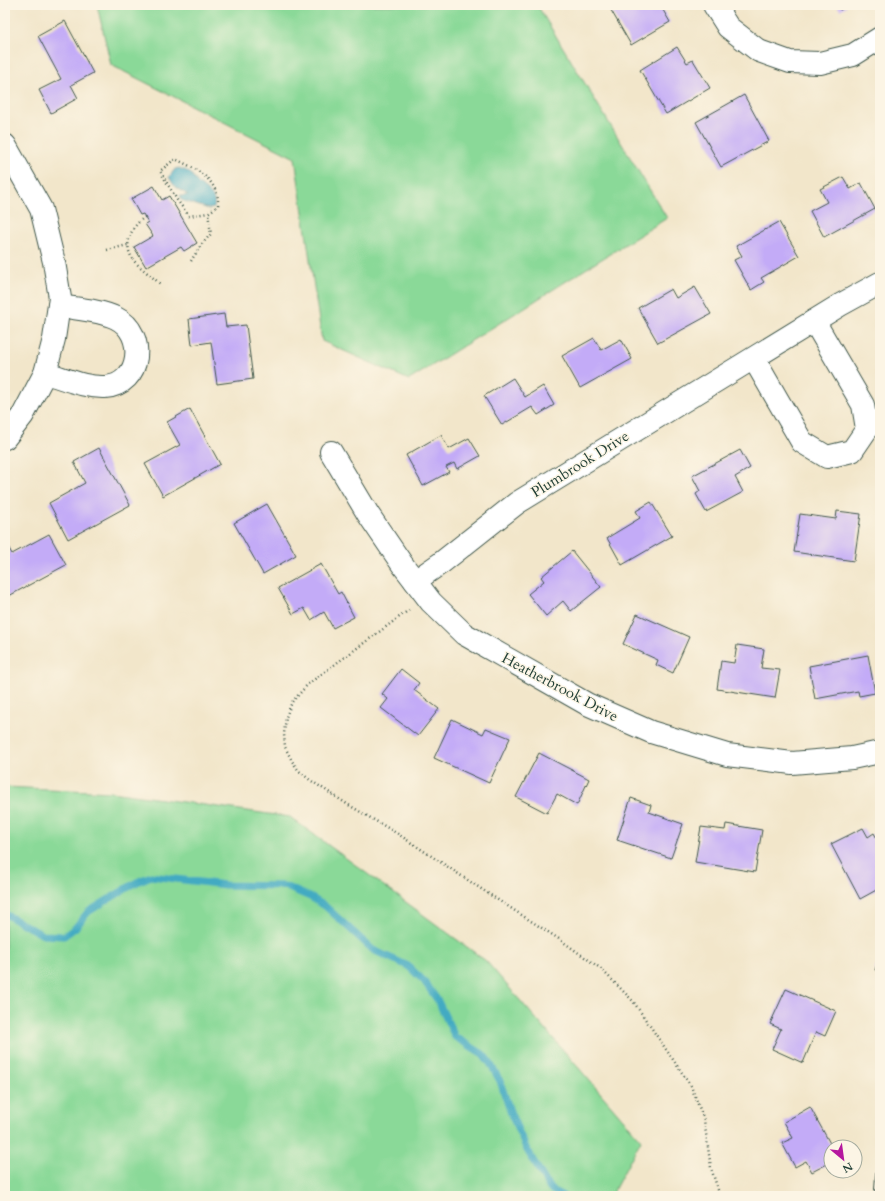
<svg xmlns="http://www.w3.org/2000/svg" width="885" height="1201" font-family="Cardo,serif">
  <rect width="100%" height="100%" fill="#fcf5e5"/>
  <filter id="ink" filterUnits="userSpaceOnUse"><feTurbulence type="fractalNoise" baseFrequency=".025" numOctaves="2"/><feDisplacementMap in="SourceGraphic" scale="8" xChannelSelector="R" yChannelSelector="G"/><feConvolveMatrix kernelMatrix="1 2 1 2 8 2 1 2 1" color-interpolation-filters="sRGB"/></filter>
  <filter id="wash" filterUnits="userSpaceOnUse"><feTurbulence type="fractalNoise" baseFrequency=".012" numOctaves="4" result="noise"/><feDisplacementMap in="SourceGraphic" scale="16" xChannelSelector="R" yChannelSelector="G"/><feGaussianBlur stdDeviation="0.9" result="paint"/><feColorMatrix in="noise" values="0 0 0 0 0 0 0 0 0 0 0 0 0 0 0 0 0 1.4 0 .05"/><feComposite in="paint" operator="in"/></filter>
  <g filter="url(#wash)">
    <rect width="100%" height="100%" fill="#f2e6ca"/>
    <g fill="#8ad998" stroke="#548b66">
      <polygon points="97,5 537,5 667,218 409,380 322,341 295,158 111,65"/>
      <polygon points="5,787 112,792 290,817 486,961 641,1140 611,1196 5,1196"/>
    </g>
    <path fill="#42aac2" stroke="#30747b" d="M179,168C194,173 189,173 198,183C206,191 217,195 214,208L209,209L181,200L180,196L188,195L175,187L169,177L175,169Z"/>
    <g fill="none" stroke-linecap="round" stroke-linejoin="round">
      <polyline stroke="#42aac2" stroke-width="7" points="5,914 43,935 64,936 75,928 88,912 137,882 151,876 225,885 284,886 310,897 325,906 373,950 408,966 424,981 438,1001 455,1037 483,1054 490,1063 500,1081 511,1114 527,1150 550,1189 563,1196"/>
    </g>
    <g id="blocks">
      <g fill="#c3abf7">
        <polygon points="608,5 660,5 670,22 631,45"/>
        <polygon points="837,5 848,5 840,10"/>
        <polygon points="65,21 93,73 71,85 78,98 51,113 39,90 61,79 38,36"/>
        <polygon points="677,47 687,63 693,60 710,88 666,114 640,70"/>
        <polygon points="744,95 769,141 721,167 696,122"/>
        <polygon points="843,177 850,189 861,183 875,209 824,237 810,211 827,202 820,189"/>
        <polygon points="154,186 162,200 169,196 197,243 184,251 181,247 146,267 134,247 153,236 145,224 148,222 143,214 140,215 131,199"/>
        <polygon points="779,222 799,256 761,278 764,282 751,290 734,260 742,256 736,246"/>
        <polygon points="695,287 711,314 658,343 638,308 671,289 676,298"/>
        <polygon points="224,314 226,327 246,325 253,379 217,384 211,342 192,345 189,319"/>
        <polygon points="594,338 601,350 621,339 632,359 580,388 562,356"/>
        <polygon points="513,378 525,397 543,386 554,405 538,415 532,407 502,425 484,396"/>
        <polygon points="190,409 220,464 163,496 145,464 180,445 167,422"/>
        <polygon points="441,435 449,449 469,438 480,456 457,469 454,463 446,467 449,472 423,486 406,455"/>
        <polygon points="99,448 130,505 68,539 49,503 85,483 74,462"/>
        <polygon points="740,450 750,468 735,477 743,492 706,512 696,494 700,491 692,476"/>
        <polygon points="651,502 672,536 622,565 607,538 640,518 636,511"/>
        <polygon points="267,504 296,555 263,574 234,523"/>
        <polygon points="837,511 861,514 854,561 794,552 800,514 836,519"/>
        <polygon points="49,534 66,565 5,598 5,541 12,554"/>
        <polygon points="572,551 601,587 571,611 563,601 546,616 528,594 544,581 541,577"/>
        <polygon points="321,564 338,594 341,592 354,617 333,628 324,612 311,620 304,608 293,614 278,588"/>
        <polygon points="637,614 689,637 673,673 656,665 658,660 623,644"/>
        <polygon points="737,645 764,649 761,668 780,670 775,698 717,689 721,661 734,663"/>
        <polygon points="868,655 875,693 859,696 858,691 815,699 809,666"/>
        <polygon points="401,669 419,683 414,690 439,709 418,736 381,708 388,699 382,694"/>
        <polygon points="452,719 483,734 486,728 510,738 489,783 434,758"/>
        <polygon points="539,753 589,779 577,805 557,794 547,813 516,797"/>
        <polygon points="631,798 651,805 649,812 683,824 671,858 617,840"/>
        <polygon points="726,824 762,830 755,872 695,862 701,827 725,830"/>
        <polygon points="863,828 868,837 874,833 880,844 880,888 860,899 831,844"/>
        <polygon points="880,956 880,971 875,970"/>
        <polygon points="786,989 836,1011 825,1036 816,1032 803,1063 772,1049 781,1029 770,1024"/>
        <polygon points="810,1107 832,1147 831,1147 831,1162 812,1172 806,1161 795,1167 782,1143 793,1138 784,1122"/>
        <polygon points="876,1167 880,1167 880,1196 874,1196"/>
      </g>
    </g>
  </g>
  <g filter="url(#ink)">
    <use href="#blocks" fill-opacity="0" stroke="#3f564a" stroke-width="1"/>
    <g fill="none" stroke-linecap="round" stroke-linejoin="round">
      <g stroke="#3f564a" stroke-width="24">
        <g id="street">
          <polyline points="714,5 728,27 759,51 790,62 820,63 853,55 880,38"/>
          <polyline points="5,145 41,209 54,262 60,298 54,339 45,373 23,415 5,438"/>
          <polyline points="754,359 802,442 827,457 852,451 867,429 863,405 814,321"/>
          <path d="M45,373C64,378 85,388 105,387C142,385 147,333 116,318C100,310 77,309 59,306"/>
          <polyline points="331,452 368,514 402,564 431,602 464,634 587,704 651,732 727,755 792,763 852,758 880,752"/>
          <polyline points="415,581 441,563 517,503 840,305 880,283"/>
        </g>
      </g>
      <g stroke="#3f564a" stroke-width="2.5" stroke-dasharray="1 3" stroke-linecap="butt">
        <path d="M145,217C130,227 121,248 136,263C143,270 152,276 160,284"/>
        <polyline points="107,250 128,245"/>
        <path d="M191,261L201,245L211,234L208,213L218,206C220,180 195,168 175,159L160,171L177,200L189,216L208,213"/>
        <polyline points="409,610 308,684 292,702 286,717 284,734 285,747 292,761 299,771 310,780 347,804 398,834 495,898 559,939 600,968 633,1001 691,1086 704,1120 711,1168 720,1196"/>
      </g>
      <use href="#street" stroke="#fff" stroke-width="22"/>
    </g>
  </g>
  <g text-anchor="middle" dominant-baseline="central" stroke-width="3" stroke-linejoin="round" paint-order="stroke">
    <g font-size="15" fill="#1f3d34" stroke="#fcf5e5">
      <text transform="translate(580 464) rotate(-32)">Plumbrook Drive</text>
      <text transform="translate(560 687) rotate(28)">Heatherbrook Drive</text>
    </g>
  </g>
  <rect width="885" height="1201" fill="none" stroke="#fcf5e5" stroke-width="20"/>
  <g transform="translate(843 1159) rotate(151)"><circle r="19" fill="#fcf5e5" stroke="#a4ab9e"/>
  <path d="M0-3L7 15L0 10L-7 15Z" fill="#b5179e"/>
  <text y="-6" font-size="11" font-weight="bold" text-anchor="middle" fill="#1f3d34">N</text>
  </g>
</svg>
